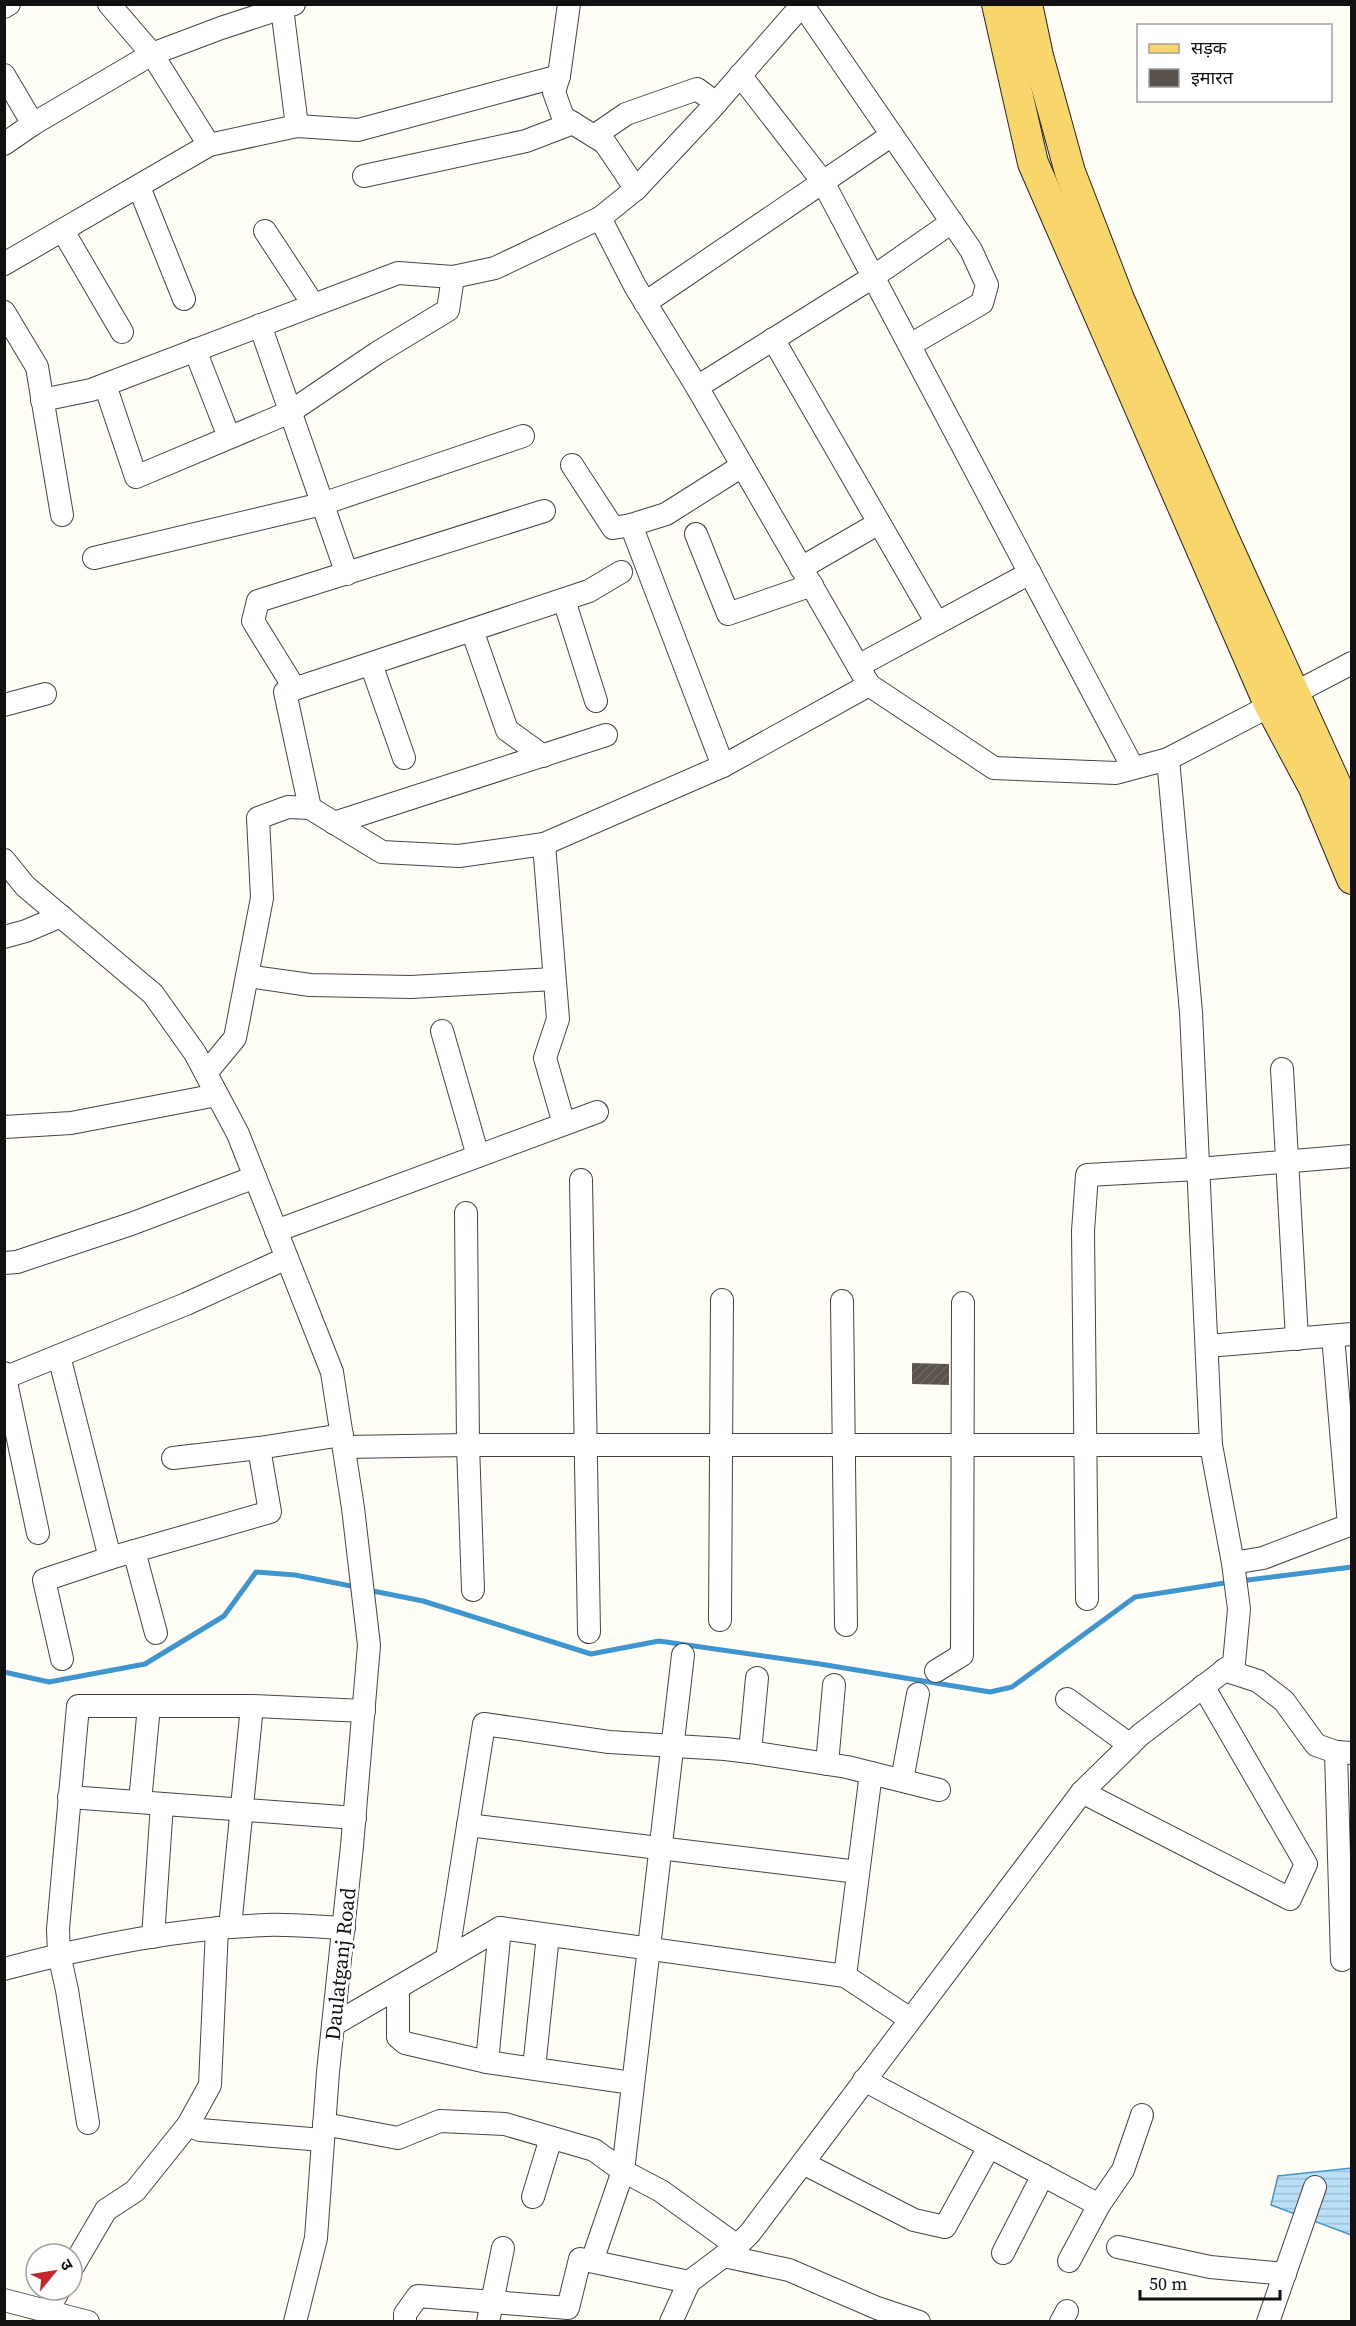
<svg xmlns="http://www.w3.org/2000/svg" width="1356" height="2326" font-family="'Source Serif 4','Noto Sans Devanagari',serif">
  <defs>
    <pattern id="water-rules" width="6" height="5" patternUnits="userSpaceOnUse" patternTransform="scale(1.5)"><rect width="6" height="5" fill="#b9e0f7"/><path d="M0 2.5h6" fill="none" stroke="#9ebfd3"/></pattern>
    <pattern id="building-hatch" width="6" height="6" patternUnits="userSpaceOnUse" patternTransform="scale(1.5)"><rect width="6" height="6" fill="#5a524d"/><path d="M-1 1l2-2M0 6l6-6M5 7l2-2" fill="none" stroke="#6d6662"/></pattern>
  </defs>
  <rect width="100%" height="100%" fill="#fffdf5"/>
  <polygon fill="url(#water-rules)" stroke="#3f96cf" stroke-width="1.5" points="1351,2168 1351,2235 1271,2205 1278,2176"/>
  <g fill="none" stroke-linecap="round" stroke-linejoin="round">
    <g stroke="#3f96cf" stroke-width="5">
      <polyline points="1240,1581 1352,1567"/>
      <polyline points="368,1590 423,1601 591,1654 659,1641 820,1664 990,1692 1012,1687 1135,1597 1231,1582"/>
      <polyline points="4,1672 49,1682 145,1664 224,1616 256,1572 295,1575 356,1587"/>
    </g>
  </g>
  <polygon fill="url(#building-hatch)" points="912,1363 949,1364 949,1385 912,1384"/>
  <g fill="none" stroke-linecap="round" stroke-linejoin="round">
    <g stroke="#444" stroke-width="24">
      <g id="minor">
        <polyline points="109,4 152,54 209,145"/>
        <polyline points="569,4 559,76 554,92 563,117 605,143 636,189 600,218 635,286 697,387 869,685 994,768 1116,773 1168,759"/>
        <polyline points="802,4 971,250 987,285 982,303 910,345"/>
        <polyline points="4,7 9,4"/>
        <polyline points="282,8 297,126"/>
        <polyline points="4,75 33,124"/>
        <polyline points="740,75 823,182 1133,768"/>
        <polyline points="594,136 626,114 697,89 716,103"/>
        <polyline points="4,144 33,124 152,54 221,28 294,4"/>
        <polyline points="364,176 526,141 573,123"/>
        <polyline points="139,187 184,299"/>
        <polyline points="636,189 710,110 802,5"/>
        <polyline points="63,231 122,332"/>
        <polyline points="265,231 313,304"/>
        <polyline points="4,264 209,145 297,126 358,130 559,76"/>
        <polyline points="645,303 892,135"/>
        <polyline points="4,312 37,367 62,515"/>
        <polyline points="260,325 347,574"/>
        <polyline points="773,339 937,623"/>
        <polyline points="195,350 229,437"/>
        <polyline points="105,385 136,477 290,412 377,353 448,310 453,277"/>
        <polyline points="697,387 873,277 952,222"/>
        <polyline points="42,400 91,390 398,273 453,277 495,268 600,218"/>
        <polyline points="572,465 613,528 631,525 666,514 742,466"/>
        <polyline points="631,525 723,766"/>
        <polyline points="696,534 728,614 812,585"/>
        <polyline points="94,558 322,504 523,436"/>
        <polyline points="801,568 879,523"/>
        <polyline points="564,600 596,701"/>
        <polyline points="472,630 507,730 543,756"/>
        <polyline points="371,664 404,758"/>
        <polyline points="858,666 1030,573"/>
        <polyline points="295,689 253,621 258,601 544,511"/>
        <polyline points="4,705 45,694"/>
        <polyline points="310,808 285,692 589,591 621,572"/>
        <polyline points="334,823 606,735"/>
        <polyline points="544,844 558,1019 545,1058 564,1124"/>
        <polyline points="4,860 25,886 153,994 195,1053 238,1134 332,1372 353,1508 369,1645 352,1846 328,2072 316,2238 295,2322"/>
        <polyline points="4,937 26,931 61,916"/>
        <polyline points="247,976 310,985 411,987 554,979"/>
        <polyline points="442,1031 478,1156"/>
        <polyline points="1282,1069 1297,1339"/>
        <polyline points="206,1073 235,1038 262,898 258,818 288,807 310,808 382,852 459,856 544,844 723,766 869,685"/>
        <polyline points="4,1127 71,1123 217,1095"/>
        <polyline points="581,1180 589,1632"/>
        <polyline points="466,1213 468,1445 473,1590"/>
        <polyline points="276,1231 597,1112"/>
        <polyline points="4,1263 17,1262 131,1224 255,1177"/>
        <polyline points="842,1301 846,1625"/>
        <polyline points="1333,1336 1349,1525"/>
        <polyline points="1207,1346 1352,1334"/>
        <polyline points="59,1356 110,1558"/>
        <polyline points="4,1373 38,1533"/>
        <polyline points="4,1378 186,1304 287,1258"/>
        <polyline points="344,1447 468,1445 1211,1445"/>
        <polyline points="173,1458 259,1448 342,1435"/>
        <polyline points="134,1551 156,1633"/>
        <polyline points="1233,1563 1263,1558 1352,1524"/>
        <polyline points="1087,1599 1083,1231 1087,1175 1198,1169 1352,1156"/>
        <polyline points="720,1620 722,1300"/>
        <polyline points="62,1659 44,1580 110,1558 270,1512 259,1448"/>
        <polyline points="1224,1670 1258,1681 1284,1701 1316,1745 1336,1752 1352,1753"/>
        <polyline points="936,1671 962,1655 963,1303"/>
        <polyline points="1067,1699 1130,1745"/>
        <polyline points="750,1752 757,1678"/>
        <polyline points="1336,1752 1342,1960"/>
        <polyline points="827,1764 834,1685"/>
        <polyline points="902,1780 918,1694"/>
        <polyline points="1082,1792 1290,1899 1306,1864 1203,1686"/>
        <polyline points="69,1797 355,1818"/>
        <polyline points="140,1802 149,1706"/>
        <polyline points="468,1825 858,1872"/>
        <polyline points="230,1927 252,1706"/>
        <polyline points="153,1937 162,1804"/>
        <polyline points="447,1959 484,1724 609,1742 725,1749 750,1752 847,1767 939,1790"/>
        <path d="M4,1969C89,1946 178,1928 266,1925C291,1924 318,1927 344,1928"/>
        <polyline points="845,1976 871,1773"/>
        <polyline points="398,1988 398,2037 405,2043 487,2062 632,2083"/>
        <polyline points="333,2025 500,1928 845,1976 910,2019"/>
        <polyline points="487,2062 500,1928"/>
        <polyline points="534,2068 548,1935"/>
        <polyline points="864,2080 1099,2205"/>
        <polyline points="88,2123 67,1990 59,1954 58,1929 78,1706 252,1706 364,1711"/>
        <polyline points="324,2124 398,2138 440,2121 505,2124 594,2150 623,2171 661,2191 737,2246"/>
        <polyline points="188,2125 200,2130 323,2140"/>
        <polyline points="803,2163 914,2220 945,2227 989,2147"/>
        <polyline points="533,2197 551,2138"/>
        <polyline points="1118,2247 1210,2267 1285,2274"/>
        <polyline points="1003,2253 1043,2175"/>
        <polyline points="724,2256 789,2270 877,2308 919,2322"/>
        <polyline points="592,2261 623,2171 683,1655"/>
        <polyline points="1069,2261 1099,2205 1123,2170 1142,2115"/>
        <polyline points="72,2268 106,2210 135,2191 188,2125 210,2085 217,1928"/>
        <polyline points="4,2300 88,2322"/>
        <polyline points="48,2310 59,2290"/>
        <polyline points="405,2322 405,2314 418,2296 568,2308 580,2259 689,2282"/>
        <polyline points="488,2322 503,2248"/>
        <polyline points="671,2322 689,2282 737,2246 750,2233 1082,1792 1140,1735 1234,1663 1239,1609 1233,1563 1211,1445 1191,1012 1168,759 1352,663"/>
        <polyline points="1061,2322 1067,2311"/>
        <polyline points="1268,2322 1315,2187"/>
      </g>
    </g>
    <g stroke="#222" stroke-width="32">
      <g id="major">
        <polyline points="997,4 1033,163 1269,704 1314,788 1352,879"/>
        <polyline points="1027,4 1038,56 1070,172 1119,299 1224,539 1352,820"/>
      </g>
    </g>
    <use href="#minor" stroke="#fff" stroke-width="22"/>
    <use href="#major" stroke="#f9d66b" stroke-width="30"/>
  </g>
  <g text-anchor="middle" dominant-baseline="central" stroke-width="6" stroke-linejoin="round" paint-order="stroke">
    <g font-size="21" fill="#111" stroke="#fff">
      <text transform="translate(340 1964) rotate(-84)">Daulatganj Road</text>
    </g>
  </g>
  <rect width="1356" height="2326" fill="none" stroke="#111111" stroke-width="12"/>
  <rect x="1137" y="24" width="195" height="78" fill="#ffffff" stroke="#a0a0a0" stroke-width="1.5"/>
  <rect x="1149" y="44" width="30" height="9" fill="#f9d66b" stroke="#a0a0a0" stroke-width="1.5"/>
  <text x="1191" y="54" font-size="18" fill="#111111">सड़क</text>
  <rect x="1149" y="69" width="30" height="18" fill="#5a524d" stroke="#a0a0a0" stroke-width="1.5"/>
  <text x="1191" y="84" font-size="18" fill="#111111">इमारत</text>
  <g transform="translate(54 2272) rotate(60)"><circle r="28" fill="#ffffff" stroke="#a0a0a0" stroke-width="1.5"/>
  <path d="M0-4.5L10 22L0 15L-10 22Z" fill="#c4262e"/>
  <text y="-9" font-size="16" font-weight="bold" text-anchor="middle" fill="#111111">उ</text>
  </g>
  <path d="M1140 2290v9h140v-9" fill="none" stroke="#111111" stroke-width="3"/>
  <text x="1149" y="2290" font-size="18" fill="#111111" stroke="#ffffff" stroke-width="4.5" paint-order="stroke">50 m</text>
</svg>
